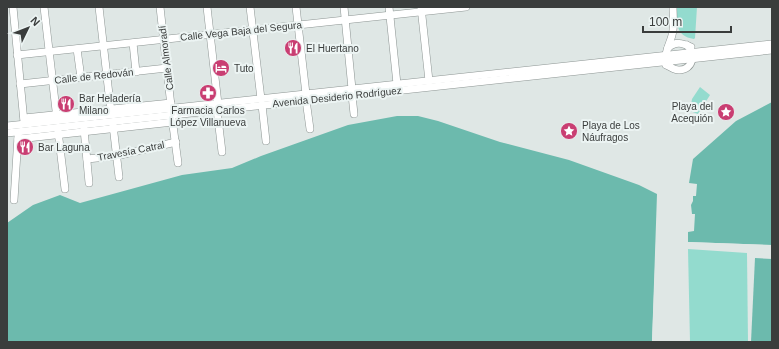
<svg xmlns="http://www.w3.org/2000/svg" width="779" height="349" font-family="Arial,sans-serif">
  <rect width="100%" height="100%" fill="#dfe7e5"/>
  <g fill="#93dbce">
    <path d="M677,7H697L695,38L694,39C675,36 677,23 677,7Z"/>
    <polygon points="700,87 710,95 698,114 690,111 692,99"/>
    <polygon points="688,249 747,253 748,342 690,342"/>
  </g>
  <g fill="#6cbaad">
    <polygon points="772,102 772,245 688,242 688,232 694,231 695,214 692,214 691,205 693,201 693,196 696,196 697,184 689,183 693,159 736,121"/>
    <polygon points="397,116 418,116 438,121 500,142 569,160 639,185 657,194 652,342 7,342 7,223 33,205 60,195 80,203 182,175 232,168 261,156 348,125"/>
    <polygon points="755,258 772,259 772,342 751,342"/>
  </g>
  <g fill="#dfe7e5">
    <polygon points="658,192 659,194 659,207 654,342 652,342"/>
    <polygon points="686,232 688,232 688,242 772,245 772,247 688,244 686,242"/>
  </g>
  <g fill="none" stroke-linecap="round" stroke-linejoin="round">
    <g stroke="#8d9593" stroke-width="8">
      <g id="minor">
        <polyline points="13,7 24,122"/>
        <polyline points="44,7 57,119"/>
        <polyline points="99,7 111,112"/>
        <polyline points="160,7 171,106"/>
        <polyline points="207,7 218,104"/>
        <polyline points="250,7 261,99"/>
        <polyline points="296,7 306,94"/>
        <polyline points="344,7 352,89"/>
        <polyline points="389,7 397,84"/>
        <polyline points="421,7 429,81"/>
        <polyline points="133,43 136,72"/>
        <path d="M668,48C676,41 682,43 691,47"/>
        <polyline points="77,49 81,78"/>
        <polyline points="17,55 466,7"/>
        <path d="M666,65C671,67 674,70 679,70C693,70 696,54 687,45"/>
        <path d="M670,66C660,55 672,43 673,30C674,23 673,14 673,7"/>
        <polyline points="20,84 167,68"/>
        <polyline points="352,95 354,114"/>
        <polyline points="306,100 310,129"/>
        <polyline points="262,105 266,141"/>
        <polyline points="217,110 222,152"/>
        <polyline points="24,118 171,103"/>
        <polyline points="172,118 178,163"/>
        <polyline points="113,125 119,177"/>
        <polyline points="7,126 772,44"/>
        <polyline points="84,129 89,183"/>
        <polyline points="58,131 65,189"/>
        <polyline points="7,133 772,50"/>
        <polyline points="18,139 173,122"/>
        <polyline points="87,159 116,156 176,142"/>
        <polyline points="14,200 18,136"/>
      </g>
    </g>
    <use href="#minor" stroke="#fff" stroke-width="7"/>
  </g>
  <defs>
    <g id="restaurant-disc" transform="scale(0.9)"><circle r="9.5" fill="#c93e72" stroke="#ecf4f3"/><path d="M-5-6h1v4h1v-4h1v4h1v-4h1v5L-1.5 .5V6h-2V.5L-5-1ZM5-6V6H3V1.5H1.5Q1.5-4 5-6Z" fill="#fff"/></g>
    <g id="hotel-disc" transform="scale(0.9)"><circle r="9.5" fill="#c93e72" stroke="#ecf4f3"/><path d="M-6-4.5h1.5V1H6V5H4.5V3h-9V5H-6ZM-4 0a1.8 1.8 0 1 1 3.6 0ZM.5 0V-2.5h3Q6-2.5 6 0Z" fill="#fff"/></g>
    <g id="pharmacy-disc" transform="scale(0.9)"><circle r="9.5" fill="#c93e72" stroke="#ecf4f3"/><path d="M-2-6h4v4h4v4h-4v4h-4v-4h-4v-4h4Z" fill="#fff"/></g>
    <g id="sight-disc" transform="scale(0.9)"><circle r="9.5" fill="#c93e72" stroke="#ecf4f3"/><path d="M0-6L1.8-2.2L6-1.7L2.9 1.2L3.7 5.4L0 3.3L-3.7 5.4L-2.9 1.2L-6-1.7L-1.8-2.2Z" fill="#fff"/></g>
  </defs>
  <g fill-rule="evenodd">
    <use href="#restaurant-disc" x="293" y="48"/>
    <use href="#hotel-disc" x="221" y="68"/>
    <use href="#pharmacy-disc" x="208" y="93"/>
    <use href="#restaurant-disc" x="66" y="104"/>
    <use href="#sight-disc" x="726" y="112"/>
    <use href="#sight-disc" x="569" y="131"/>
    <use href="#restaurant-disc" x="25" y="147"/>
  </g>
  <g text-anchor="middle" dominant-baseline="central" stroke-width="4" stroke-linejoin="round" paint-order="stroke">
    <g font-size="10" fill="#3a3d3c" stroke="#ecf4f3">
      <text transform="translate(241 31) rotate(-6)">Calle Vega Baja del Segura</text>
      <text transform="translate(166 58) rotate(-97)">Calle Almoradí</text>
      <text transform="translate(94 76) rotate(-6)">Calle de Redován</text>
      <text transform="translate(337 97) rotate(-6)">Avenida Desiderio Rodríguez</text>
      <text transform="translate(131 151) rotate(-11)">Travesía Catral</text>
    </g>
    <g font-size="10" fill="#3a3d3c" stroke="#ecf4f3" text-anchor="start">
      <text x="306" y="48">El Huertano</text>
      <text x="234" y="68">Tuto</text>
      <text x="79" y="98">Bar Heladería<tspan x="79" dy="12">Milano</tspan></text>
      <text x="713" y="106" text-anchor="end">Playa del<tspan x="713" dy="12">Acequión</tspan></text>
      <text x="208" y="110" text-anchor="middle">Farmacia Carlos<tspan x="208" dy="12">López Villanueva</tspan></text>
      <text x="582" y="125">Playa de Los<tspan x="582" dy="12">Náufragos</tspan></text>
      <text x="38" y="147">Bar Laguna</text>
    </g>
  </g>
  <rect width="779" height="349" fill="none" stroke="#3a3d3c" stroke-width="16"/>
  <g transform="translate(28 28) rotate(47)" stroke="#ecf4f3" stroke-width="3" paint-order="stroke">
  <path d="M0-3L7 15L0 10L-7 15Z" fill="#3a3d3c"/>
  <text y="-6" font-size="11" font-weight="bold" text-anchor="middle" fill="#3a3d3c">N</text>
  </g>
  <path d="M643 26v6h88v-6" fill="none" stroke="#3a3d3c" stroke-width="2"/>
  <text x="649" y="26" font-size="12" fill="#3a3d3c" stroke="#ecf4f3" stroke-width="3" paint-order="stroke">100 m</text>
</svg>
